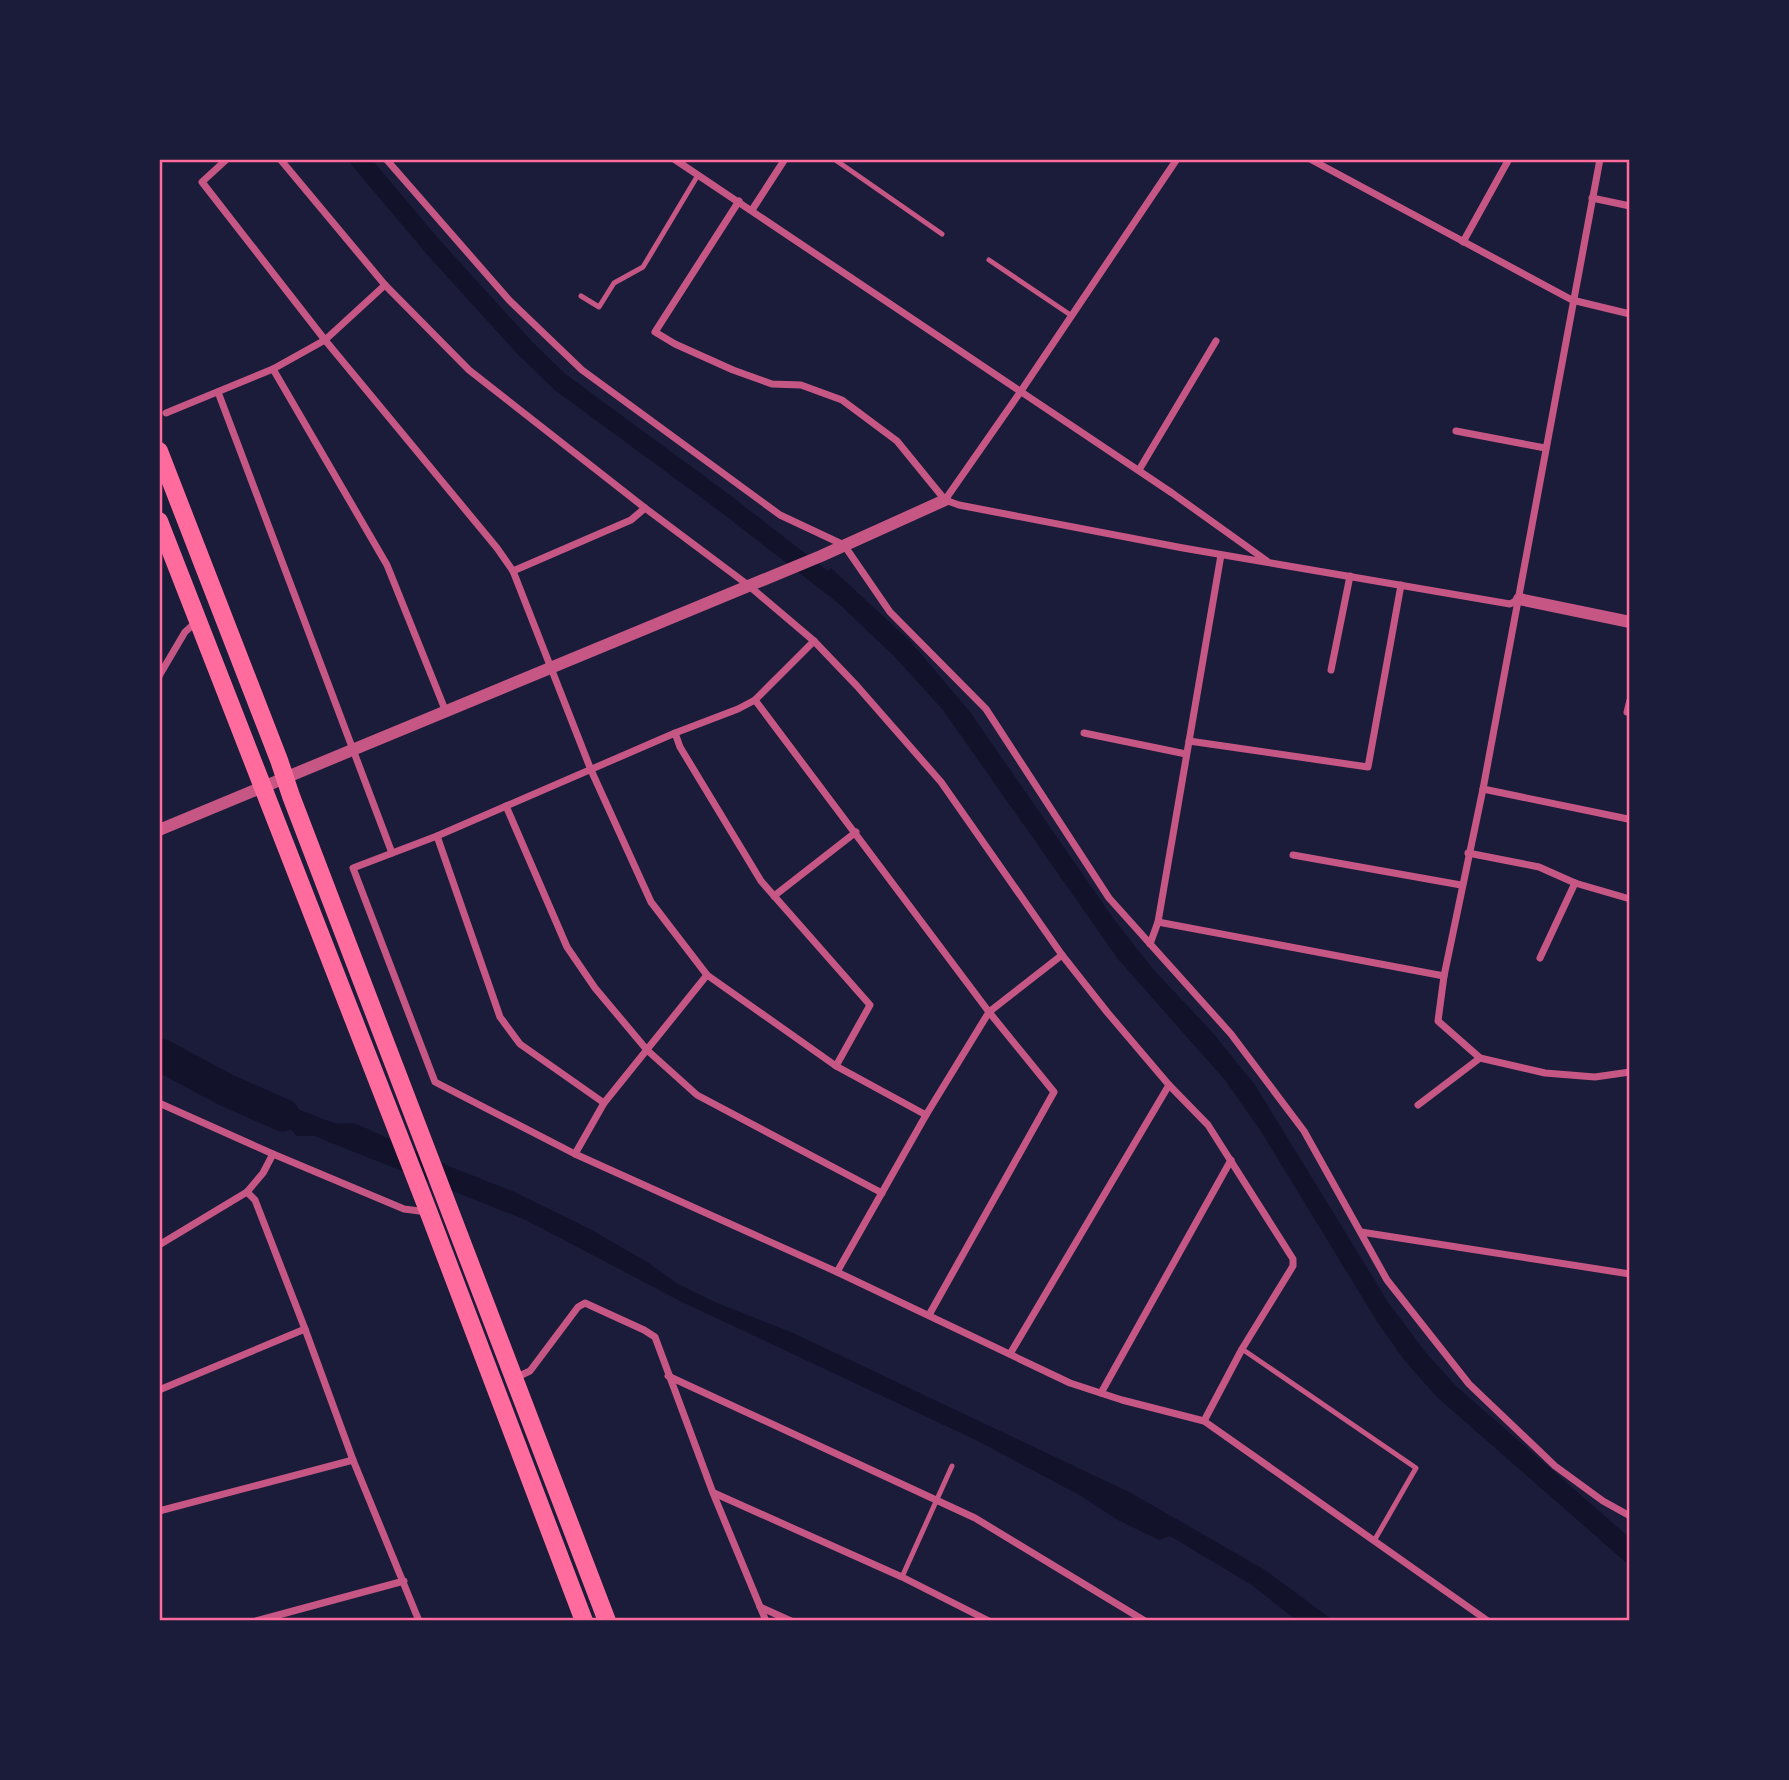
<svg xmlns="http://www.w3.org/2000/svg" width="1789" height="1780" font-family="Inter,sans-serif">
  <rect width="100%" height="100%" fill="#1b1b3a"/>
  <g fill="#12122b">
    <polygon points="831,568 910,641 970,712 1113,918 1152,968 1212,1032 1255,1085 1388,1302 1426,1353 1456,1386 1630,1538 1630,1566 1437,1397 1405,1361 1378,1323 1262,1133 1225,1080 1118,959 943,710 894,656 818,584"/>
    <path d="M246,1083C275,1098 302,1112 332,1122C341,1126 347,1121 359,1125L451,1167L512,1191L588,1228L647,1262L678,1284L717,1303L793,1333L1131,1493L1265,1570L1334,1621H1297L1252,1585L1170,1536L1159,1540L1118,1520L1083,1497L978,1441L680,1301L526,1220L314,1136H297L284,1123L242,1103Z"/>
  </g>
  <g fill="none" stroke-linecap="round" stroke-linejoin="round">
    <polyline stroke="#12122b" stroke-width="19" points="359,159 434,248 525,348 560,382 722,501 842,594"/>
    <polyline stroke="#12122b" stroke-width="33" points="159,1054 226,1090 283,1115"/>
    <g stroke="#c65784" stroke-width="5">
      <polyline points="834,159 942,234"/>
      <polyline points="989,260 1072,316"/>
      <polyline points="581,296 599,307 614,283 643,267 698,175"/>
      <polyline points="1242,1349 1416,1468 1374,1541"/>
      <polyline points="902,1577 952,1466"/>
    </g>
    <g stroke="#c65784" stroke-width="7">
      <polyline points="227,159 202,182 325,340 497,548 513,571 591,770 651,902 707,975 836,1066 926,1115"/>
      <polyline points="280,159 385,285 469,370 645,508 748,585 814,641 857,686 941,782 1062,955 1107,1012 1169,1085 1208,1125 1293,1259 1293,1266 1242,1349 1204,1421"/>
      <polyline points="386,159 509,300 582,370 780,515 844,545 890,612 986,709 1109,898 1231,1034 1304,1131 1387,1280 1469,1384 1555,1466 1603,1501 1630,1516"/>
      <polyline points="674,159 1172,493 1267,561"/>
      <polyline points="1310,159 1572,300 1630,314"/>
      <polyline points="1600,159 1483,789 1444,976 1438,1021 1480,1058 1545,1073 1595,1077 1630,1072"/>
      <polyline points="1592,198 1630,206"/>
      <polyline points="739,201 655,332 675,344 733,370 772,384 801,385 842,400 897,441 945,500 959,505 1183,548 1510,604 1519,599"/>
      <polyline points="752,210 785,159"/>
      <polyline points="1463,242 1509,159"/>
      <polyline points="273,369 387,565 446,712"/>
      <polyline points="218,392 392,853"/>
      <polyline points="166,413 273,369 325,340 385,285"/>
      <polyline points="1456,431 1545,448"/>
      <polyline points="1139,470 1216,341"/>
      <polyline points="945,500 1021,391 1177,159"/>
      <polyline points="513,571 631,520 645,508"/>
      <polyline points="814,641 755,700 738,709 675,733 437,836 353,868 435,1082 575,1154 837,1272 1070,1383 1122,1400 1204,1421 1488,1621"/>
      <polyline points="1331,670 1350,576"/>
      <polyline points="159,676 185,632 196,622"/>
      <polyline points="755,700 989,1012 1054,1092 929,1315"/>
      <polyline points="1630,700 1627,712 1630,712"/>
      <polyline points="675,733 680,747 761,881 870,1005 836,1066"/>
      <polyline points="1084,733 1186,754"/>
      <polyline points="1189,741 1368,767 1401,585"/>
      <polyline points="1483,789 1628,819"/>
      <polyline points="506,806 567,947 595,988 647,1050 697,1095 882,1193"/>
      <polyline points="437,836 500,1017 520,1044 604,1103"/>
      <polyline points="1468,853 1539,867 1575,883 1630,899"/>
      <polyline points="1293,855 1461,885"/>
      <polyline points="774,896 856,832"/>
      <polyline points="1158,922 1444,976"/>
      <polyline points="1150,944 1158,922 1221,555"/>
      <polyline points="1540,958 1575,883"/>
      <polyline points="159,1103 273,1154 404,1209 427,1212"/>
      <polyline points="1418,1105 1480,1058"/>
      <polyline points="575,1154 604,1103 707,975"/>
      <polyline points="247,1192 255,1200 305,1329 353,1460 419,1621"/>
      <polyline points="1361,1232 1630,1274"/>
      <polyline points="159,1245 247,1192 263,1173 273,1154"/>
      <polyline points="837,1272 926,1115 989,1012 1062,955"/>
      <polyline points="1010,1354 1169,1085"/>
      <polyline points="668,1376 975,1518 1145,1621"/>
      <polyline points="515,1378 530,1371 578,1307 585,1303 644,1330 655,1337 713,1493 766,1621"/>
      <polyline points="159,1390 305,1329"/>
      <polyline points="1101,1393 1231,1160"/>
      <polyline points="714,1493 902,1577 989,1621"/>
      <polyline points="159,1511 353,1460"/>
      <polyline points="760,1607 791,1621"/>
      <polyline points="256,1621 404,1581"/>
    </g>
    <g stroke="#c65784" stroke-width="12">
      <polyline points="1519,599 1630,622"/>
      <polyline points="159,830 821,556 945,500"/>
    </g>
    <g stroke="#ff6b9d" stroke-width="18">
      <polyline points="159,451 279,760 291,796 607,1621"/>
      <polyline points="159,521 424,1200 584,1621"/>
    </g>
  </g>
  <rect width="1789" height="1780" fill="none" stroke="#1b1b3a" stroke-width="322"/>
  <rect x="161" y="161" width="1467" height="1458" fill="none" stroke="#ff6b9d" stroke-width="2.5"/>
</svg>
